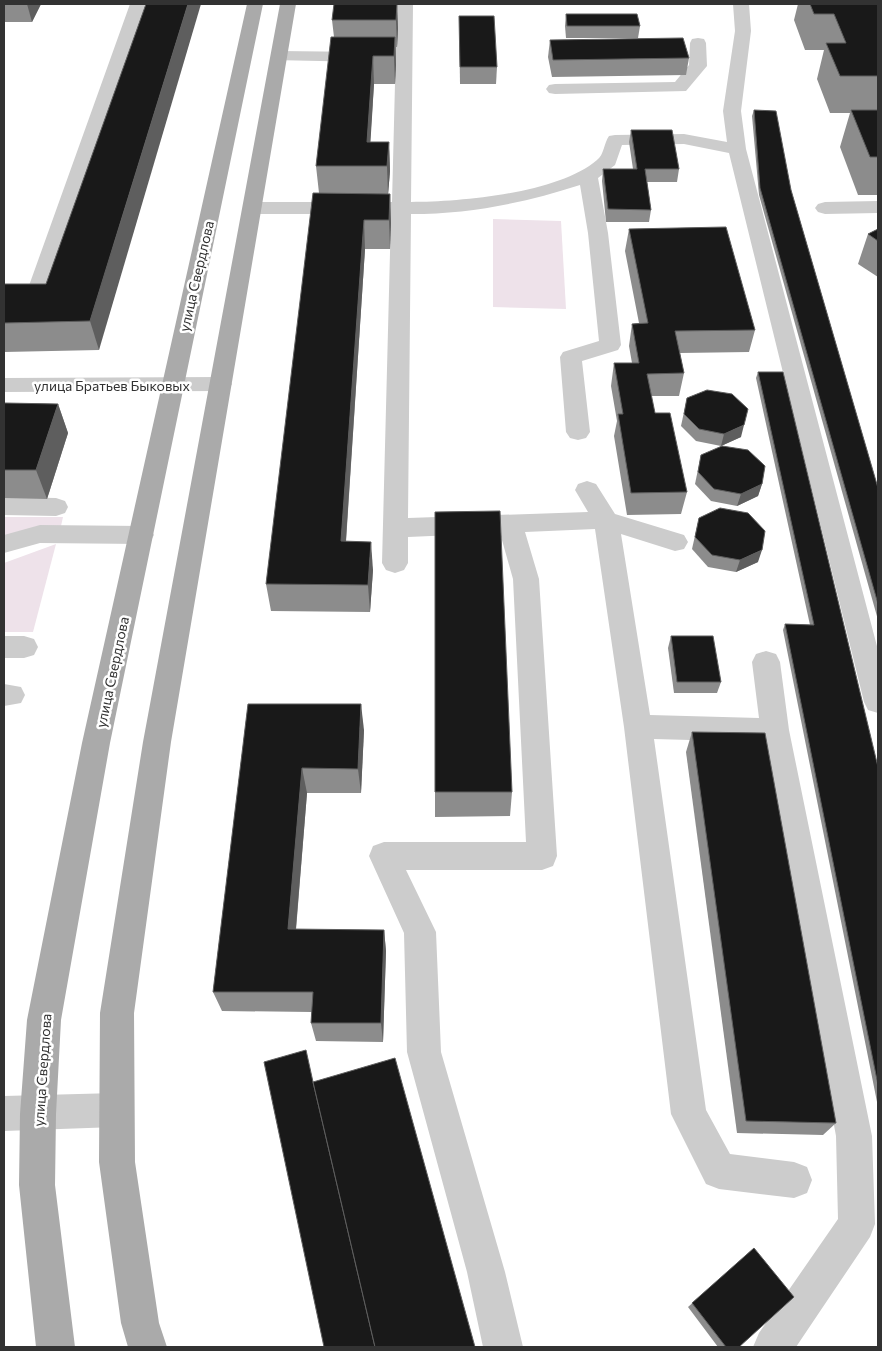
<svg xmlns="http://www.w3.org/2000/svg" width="882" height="1351" font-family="Commissioner,sans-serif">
  <rect width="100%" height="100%" fill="#fff"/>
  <g fill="#eee2ea">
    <polygon points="493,219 561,221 566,309 493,307"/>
    <polygon points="4,517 63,517 61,526 42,526 4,536"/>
    <polygon points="56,544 33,632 4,632 4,563"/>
  </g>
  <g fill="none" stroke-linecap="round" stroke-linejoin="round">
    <g fill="#ccc" fill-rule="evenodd">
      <polygon points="130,4 146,4 45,301 41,306 4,307 4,295 26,294"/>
      <path d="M397,4H413L411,202C461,202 559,193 597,160C604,155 604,143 609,136L615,135L684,134L727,142L723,111L735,31L733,4H749L751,31L741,111L746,149L878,650V713L868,710L864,702L729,153L684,144L622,145L615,165L598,178L608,233L621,345L618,350L582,361L590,432L586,438L578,440L570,438L566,432L560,357L563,352L599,341L588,233L580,185C524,203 470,214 411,214L408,518L588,512L575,490L578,484L587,481L596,484L615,514L684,535L688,542L684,549L675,551L621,534L650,715L759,718L752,662L756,654L766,651L776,654L780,662L789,730L872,1136L875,1224L870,1237L796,1347H753L759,1333L838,1219L836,1136L763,742L654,739L706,1110L730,1154L794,1162L807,1167L812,1180L807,1193L794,1198L719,1189L706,1184L671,1114L624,727L595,529L525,532L539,579L557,856L553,866L542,870H406L436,932L441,1052L505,1272L523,1347H483L467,1272L407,1052L404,933L369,856L373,846L384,842H526L513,579L500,533L408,537V563L404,570L395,573L386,570L382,563L391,214H253L246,212L243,208L246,204L253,202H392Z"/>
      <polygon points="698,38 704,39 706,43 707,66 686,91 555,94 549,93 546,89 549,85 555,84 675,82 689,65 690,43 692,39"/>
      <polygon points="279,51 366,52 372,53 374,57 372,61 366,62 273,60 271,56 273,52"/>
      <polygon points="878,201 878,213 825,214 818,212 815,208 818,204 825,202"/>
      <polygon points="221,377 229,379 232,384 229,389 221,391 4,392 4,378"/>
      <polygon points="4,497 56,498 65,501 68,507 65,513 56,516 4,515"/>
      <polygon points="40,525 141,526 150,528 154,535 150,542 141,544 40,543 4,553 4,535"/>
      <polygon points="4,636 24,636 34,639 38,647 34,655 24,658 4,658"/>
      <polygon points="4,684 21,687 25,695 21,703 4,706"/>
      <polygon points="116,1093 128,1098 133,1110 128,1122 116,1127 4,1131 4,1096"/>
    </g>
    <g fill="#aaa" fill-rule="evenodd">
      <polygon points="247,4 263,4 110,743 61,1020 56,1114 55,1185 75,1347 36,1347 19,1185 20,1114 27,1020 82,743"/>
      <polygon points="280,4 296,4 171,742 134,1013 135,1162 159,1323 167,1347 128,1347 121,1323 99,1162 100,1013 143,742"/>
    </g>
  </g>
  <g fill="#8c8c8c">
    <polygon points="4,4 41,4 32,22 4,22"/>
    <polygon points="146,4 99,350 4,352 4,284 46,284"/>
    <polygon points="397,4 398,29 397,47 396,47 396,65 395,84 374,84 370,142 389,142 390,171 388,194 390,194 391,223 390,249 365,249 346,542 373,570 370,612 271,611 266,584 319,193 316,166 334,37 332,20"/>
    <polygon points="798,4 878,4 878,195 858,195 840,147 850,113 830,113 817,79 824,50 805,50 794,20"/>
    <polygon points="566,14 640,26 638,38 566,38 565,26"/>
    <polygon points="459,16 497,67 496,84 460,84"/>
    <polygon points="550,40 689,58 686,75 552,77 548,57"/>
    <polygon points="754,110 791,190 878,488 878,620 759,195 752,116"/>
    <polygon points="631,130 679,169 677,182 647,182 651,210 649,222 606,222 602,181 603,169 633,169 629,142"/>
    <polygon points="629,229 755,330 749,352 680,353 684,373 679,396 651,396 655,413 687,492 681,514 627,515 614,436 617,421 611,386 614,363 632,363 629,346 632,324 639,323 625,251"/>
    <polygon points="878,229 878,277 858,264 868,234"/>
    <polygon points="758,372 878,767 878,1107 783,630 785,624 810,625 756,378"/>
    <polygon points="687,398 741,437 721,446 696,441 681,426"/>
    <polygon points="4,403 58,404 68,433 47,499 4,498"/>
    <polygon points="701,455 762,484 758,496 737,506 711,501 695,484"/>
    <polygon points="435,512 512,792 510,816 435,817"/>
    <polygon points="699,518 758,562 736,572 708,567 692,549"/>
    <polygon points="671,636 721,682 717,693 674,693 668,648"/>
    <polygon points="248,704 364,730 361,793 307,793 296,930 384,930 386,951 383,1042 316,1041 311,1023 312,1012 222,1011 213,992"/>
    <polygon points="692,732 836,1123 823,1135 737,1133 686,752"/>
    <polygon points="754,1248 739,1347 718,1347 688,1307"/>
  </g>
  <g fill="#5e5e5e">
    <polygon points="27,4 41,4 32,22"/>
    <polygon points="188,4 201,4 99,350 90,321"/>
    <polygon points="397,4 398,29 397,47 396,20"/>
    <polygon points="395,37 396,65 395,84 394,56"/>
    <polygon points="373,56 374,84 369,166 367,142"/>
    <polygon points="389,142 390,171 388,195 387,166"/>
    <polygon points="390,194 391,223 390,249 389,220"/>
    <polygon points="364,220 365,249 344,569 341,541"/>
    <polygon points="58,404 68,433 47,499 36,470"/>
    <polygon points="744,425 741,437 721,446 724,434"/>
    <polygon points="762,484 758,496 737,506 741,494"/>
    <polygon points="371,542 373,570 370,612 368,585"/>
    <polygon points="762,550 758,562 736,572 740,560"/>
    <polygon points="361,704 364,730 361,793 358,769"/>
    <polygon points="302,768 307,793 294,951 288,929"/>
    <polygon points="384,930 386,951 383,1042 381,1023"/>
  </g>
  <g fill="#191919" stroke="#5e5e5e">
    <polygon points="146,4 188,4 90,321 4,323 4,284 46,284"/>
    <polygon points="334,4 397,4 396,20 332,20"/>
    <polygon points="810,4 878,4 878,76 840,76 826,43 846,43 834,14 814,14"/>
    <polygon points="566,14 637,14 640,26 567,26"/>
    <polygon points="459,16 494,16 497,67 460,67"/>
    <polygon points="331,37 395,37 394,56 373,56 367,142 389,142 387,166 316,166"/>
    <polygon points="683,38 689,58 553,60 550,40"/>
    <polygon points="754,110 776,111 791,190 878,488 878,604 760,188"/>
    <polygon points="851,110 878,110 878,157 870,157"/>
    <polygon points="631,130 672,130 679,169 645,169 651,210 608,209 603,169 637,169"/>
    <polygon points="313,193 390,194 389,220 364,220 341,541 371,542 368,585 266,584"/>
    <polygon points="726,227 755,330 675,331 684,373 647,374 655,413 670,413 687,492 631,493 618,414 623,414 614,363 639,363 632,324 648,323 629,229"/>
    <polygon points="878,229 878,241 868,234"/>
    <polygon points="758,372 783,372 878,767 878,1085 785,624 814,625"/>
    <polygon points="707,390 732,394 748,409 744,425 724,434 699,429 684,414 687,398"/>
    <polygon points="4,403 58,404 36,470 4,470"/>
    <polygon points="722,446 748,450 765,466 762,484 741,494 714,489 698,472 701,455"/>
    <polygon points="720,508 748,513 765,531 762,550 740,560 712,555 695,537 699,518"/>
    <polygon points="500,511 512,792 435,792 435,512"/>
    <polygon points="671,636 713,636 721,682 677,682"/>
    <polygon points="248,704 361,704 358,769 302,768 288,929 384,930 381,1023 311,1023 313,992 213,992"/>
    <polygon points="692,732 765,733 836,1123 746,1121"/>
    <polygon points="306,1050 313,1082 375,1347 324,1347 264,1062"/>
    <polygon points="395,1058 475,1347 375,1347 313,1082"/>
    <polygon points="754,1248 794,1297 739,1347 726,1347 692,1303"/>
  </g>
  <g text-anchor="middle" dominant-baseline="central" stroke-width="5" stroke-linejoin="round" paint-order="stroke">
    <g font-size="14" fill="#323232" stroke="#fff">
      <text transform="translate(196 276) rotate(-77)">улица Свердлова</text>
      <text x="112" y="385">улица Братьев Быковых</text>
      <text transform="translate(112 672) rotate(-78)">улица Свердлова</text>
      <text transform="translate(42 1070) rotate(-86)">улица Свердлова</text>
    </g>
  </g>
  <rect width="882" height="1351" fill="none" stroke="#323232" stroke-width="10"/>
</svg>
